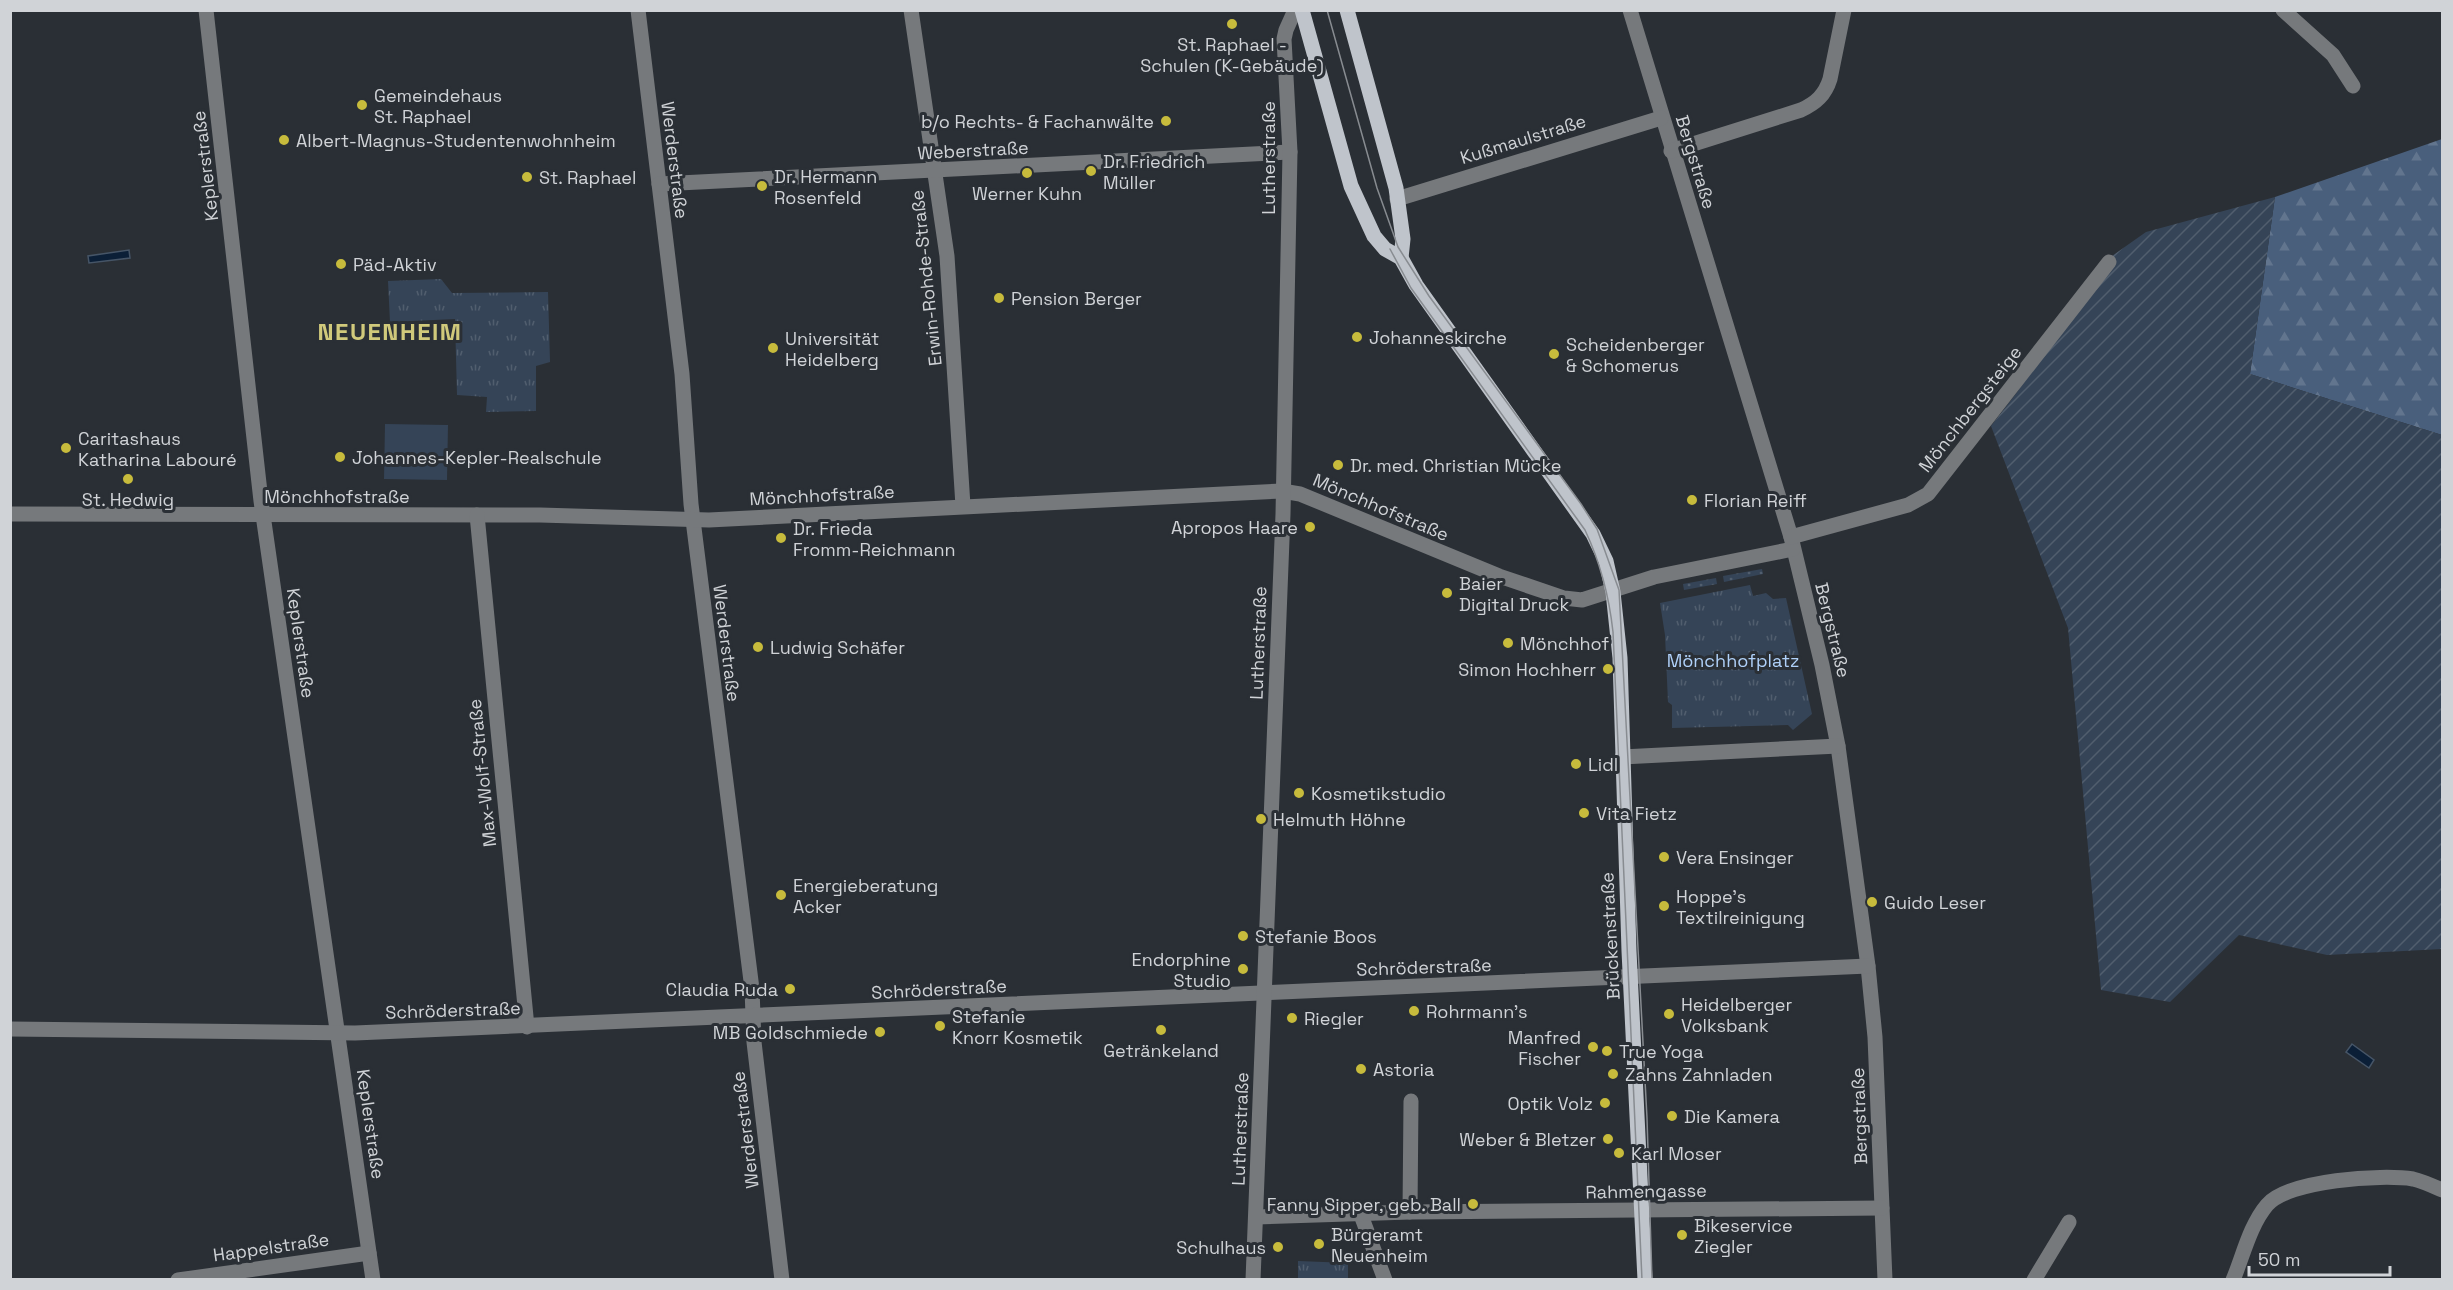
<svg xmlns="http://www.w3.org/2000/svg" width="2453" height="1290" font-family="'Space Grotesk',sans-serif">
  <defs>
    <pattern id="grass-dots" width="8" height="8" patternUnits="userSpaceOnUse" patternTransform="scale(1.5)"><rect width="8" height="8" fill="#354457"/><path d="M2 2h.1M6 6h.1" fill="none" stroke="#515e6e" stroke-width="1.8" stroke-linecap="round"/></pattern>
    <pattern id="forest-firs" width="22" height="20" patternUnits="userSpaceOnUse" patternTransform="scale(1.5)"><rect width="22" height="20" fill="#495f7c"/><path d="M5 1l3.5 6h-7zM16 11l3.5 6h-7z" fill="#62758e"/></pattern>
    <pattern id="park-tufts" width="24" height="20" patternUnits="userSpaceOnUse" patternTransform="scale(1.5)"><rect width="24" height="20" fill="#354457"/><path d="M3 7l-1-3M5 7V3M7 7l1-3M15 17l-1-3M17 17v-4M19 17l1-3" fill="none" stroke="#515e6e"/></pattern>
    <pattern id="garden-furrows" width="10" height="10" patternUnits="userSpaceOnUse" patternTransform="scale(1.5)"><rect width="10" height="10" fill="#354457"/><path d="M-1 1l2-2M0 10L10 0M9 11l2-2" fill="none" stroke="#515e6e"/></pattern>
  </defs>
  <rect width="100%" height="100%" fill="#2a2f35"/>
  <g fill="url(#grass-dots)">
    <polygon points="1762,569 1763,574 1724,582 1723,576"/>
    <polygon points="1716,578 1717,584 1684,590 1683,584"/>
  </g>
  <polygon fill="url(#forest-firs)" points="2442,139 2442,435 2250,374 2275,197"/>
  <g fill="url(#park-tufts)">
    <polygon points="441,279 452,293 548,292 550,362 536,366 536,411 486,412 487,397 457,395 455,319 390,322 388,281"/>
    <polygon points="1750,585 1753,596 1766,593 1773,599 1786,598 1812,714 1793,730 1788,725 1672,728 1672,705 1668,702 1665,635 1660,603"/>
    <polygon points="1298,1261 1348,1263 1348,1279 1298,1279"/>
  </g>
  <polygon fill="url(#garden-furrows)" points="2275,197 2250,374 2442,435 2442,949 2327,955 2239,935 2170,1002 2101,990 2068,628 1991,426 2018,391 2076,296 2102,263 2146,232"/>
  <polygon fill="#354457" points="385,424 448,425 447,480 384,479"/>
  <g fill="#0b1f37" stroke="#465567" stroke-width="1.5">
    <polygon points="129,250 130,258 89,263 88,256"/>
    <polygon points="2352,1044 2374,1060 2369,1068 2346,1052"/>
  </g>
  <g fill="none" stroke-linecap="round" stroke-linejoin="round">
    <g stroke="#76797c" stroke-width="15">
      <polyline points="206,10 261,501 373,1280"/>
      <polyline points="638,10 682,374 691,504 752,989 754,1042 782,1280"/>
      <polyline points="911,10 947,256 963,506"/>
      <polyline points="1630,10 1791,537 1822,665 1838,746 1868,966 1875,1037 1885,1280"/>
      <polyline points="2283,10 2333,55 2353,86"/>
      <path d="M1671,151L1801,110C1816,103 1825,95 1830,79L1844,10"/>
      <polyline points="659,184 1290,152"/>
      <polyline points="1397,199 1661,118"/>
      <polyline points="10,514 540,515 709,520 1282,491 1300,494 1499,576 1564,598 1582,600 1654,577 1793,549"/>
      <polyline points="477,515 527,1027"/>
      <polyline points="1791,537 1908,505 1928,494 2109,262"/>
      <polyline points="1622,757 1838,746"/>
      <polyline points="10,1029 355,1033 1868,966"/>
      <polyline points="1410,1212 1411,1101"/>
      <polyline points="1361,1215 1385,1280"/>
      <polyline points="1256,1217 1410,1212 1882,1208"/>
      <polyline points="178,1280 369,1253"/>
      <polyline points="1253,1280 1283,514 1290,152 1284,39 1286,30 1295,10"/>
      <polyline points="2034,1280 2069,1222"/>
      <path d="M2233,1280C2243,1256 2250,1225 2267,1205C2288,1180 2382,1174 2413,1179C2422,1181 2433,1186 2442,1190"/>
    </g>
    <g stroke="#bfc4cb" stroke-width="15">
      <polyline points="1302,10 1351,186 1374,236 1385,249 1401,258 1416,285 1593,534 1606,561 1613,592 1620,658 1629,951 1645,1280"/>
      <polyline points="1347,10 1396,188 1403,239 1401,258"/>
    </g>
    <g stroke="#888c91" stroke-width="1.5">
      <polyline points="1327,10 1377,188 1398,247 1429,296 1581,504 1597,529 1619,590 1647,1118 1652,1280"/>
      <path d="M1390,249L1411,288L1585,530C1601,564 1609,595 1613,632L1642,1280"/>
    </g>
  </g>
  <g fill="#c7bb3c" stroke="#2a2f35" stroke-width="2">
    <circle cx="1232" cy="24" r="6"/>
    <circle cx="362" cy="105" r="6"/>
    <circle cx="1166" cy="121" r="6"/>
    <circle cx="284" cy="140" r="6"/>
    <circle cx="1091" cy="171" r="6"/>
    <circle cx="1027" cy="173" r="6"/>
    <circle cx="527" cy="177" r="6"/>
    <circle cx="762" cy="186" r="6"/>
    <circle cx="341" cy="264" r="6"/>
    <circle cx="999" cy="298" r="6"/>
    <circle cx="1357" cy="337" r="6"/>
    <circle cx="773" cy="348" r="6"/>
    <circle cx="1554" cy="354" r="6"/>
    <circle cx="66" cy="448" r="6"/>
    <circle cx="340" cy="457" r="6"/>
    <circle cx="1338" cy="465" r="6"/>
    <circle cx="128" cy="479" r="6"/>
    <circle cx="1692" cy="500" r="6"/>
    <circle cx="1310" cy="527" r="6"/>
    <circle cx="781" cy="538" r="6"/>
    <circle cx="1447" cy="593" r="6"/>
    <circle cx="1508" cy="643" r="6"/>
    <circle cx="758" cy="647" r="6"/>
    <circle cx="1608" cy="669" r="6"/>
    <circle cx="1576" cy="764" r="6"/>
    <circle cx="1299" cy="793" r="6"/>
    <circle cx="1584" cy="813" r="6"/>
    <circle cx="1261" cy="819" r="6"/>
    <circle cx="1664" cy="857" r="6"/>
    <circle cx="781" cy="895" r="6"/>
    <circle cx="1872" cy="902" r="6"/>
    <circle cx="1664" cy="906" r="6"/>
    <circle cx="1243" cy="936" r="6"/>
    <circle cx="1243" cy="969" r="6"/>
    <circle cx="790" cy="989" r="6"/>
    <circle cx="1414" cy="1011" r="6"/>
    <circle cx="1669" cy="1014" r="6"/>
    <circle cx="1292" cy="1018" r="6"/>
    <circle cx="940" cy="1026" r="6"/>
    <circle cx="1161" cy="1030" r="6"/>
    <circle cx="880" cy="1032" r="6"/>
    <circle cx="1593" cy="1047" r="6"/>
    <circle cx="1607" cy="1051" r="6"/>
    <circle cx="1361" cy="1069" r="6"/>
    <circle cx="1613" cy="1074" r="6"/>
    <circle cx="1605" cy="1103" r="6"/>
    <circle cx="1672" cy="1116" r="6"/>
    <circle cx="1608" cy="1139" r="6"/>
    <circle cx="1619" cy="1153" r="6"/>
    <circle cx="1473" cy="1204" r="6"/>
    <circle cx="1682" cy="1235" r="6"/>
    <circle cx="1319" cy="1244" r="6"/>
    <circle cx="1278" cy="1247" r="6"/>
  </g>
  <g text-anchor="middle" dominant-baseline="central" stroke-width="6" stroke-linejoin="round" paint-order="stroke">
    <g font-size="18" fill="#d0d3d7" stroke="#2a2f35" text-anchor="start">
      <text x="1232" y="44" text-anchor="middle">St. Raphael -<tspan x="1232" dy="21">Schulen (K-Gebäude)</tspan></text>
      <text x="374" y="95">Gemeindehaus<tspan x="374" dy="21">St. Raphael</tspan></text>
      <text x="1154" y="121" text-anchor="end">b/o Rechts- &amp; Fachanwälte</text>
      <text x="296" y="140">Albert-Magnus-Studentenwohnheim</text>
      <text x="1103" y="161">Dr. Friedrich<tspan x="1103" dy="21">Müller</tspan></text>
      <text x="774" y="176">Dr. Hermann<tspan x="774" dy="21">Rosenfeld</tspan></text>
      <text x="539" y="177">St. Raphael</text>
      <text x="1027" y="193" text-anchor="middle">Werner Kuhn</text>
      <text x="353" y="264">Päd-Aktiv</text>
      <text x="1011" y="298">Pension Berger</text>
      <text x="1369" y="337">Johanneskirche</text>
      <text x="785" y="338">Universität<tspan x="785" dy="21">Heidelberg</tspan></text>
      <text x="1566" y="344">Scheidenberger<tspan x="1566" dy="21">&amp; Schomerus</tspan></text>
      <text x="78" y="438">Caritashaus<tspan x="78" dy="21">Katharina Labouré</tspan></text>
      <text x="352" y="457">Johannes-Kepler-Realschule</text>
      <text x="1350" y="465">Dr. med. Christian Mücke</text>
      <text x="128" y="499" text-anchor="middle">St. Hedwig</text>
      <text x="1704" y="500">Florian Reiff</text>
      <text x="1298" y="527" text-anchor="end">Apropos Haare</text>
      <text x="793" y="528">Dr. Frieda<tspan x="793" dy="21">Fromm-Reichmann</tspan></text>
      <text x="1459" y="583">Baier<tspan x="1459" dy="21">Digital Druck</tspan></text>
      <text x="1520" y="643">Mönchhof</text>
      <text x="770" y="647">Ludwig Schäfer</text>
      <text x="1596" y="669" text-anchor="end">Simon Hochherr</text>
      <text x="1588" y="764">Lidl</text>
      <text x="1311" y="793">Kosmetikstudio</text>
      <text x="1596" y="813">Vita Fietz</text>
      <text x="1273" y="819">Helmuth Höhne</text>
      <text x="1676" y="857">Vera Ensinger</text>
      <text x="793" y="885">Energieberatung<tspan x="793" dy="21">Acker</tspan></text>
      <text x="1676" y="896">Hoppe's<tspan x="1676" dy="21">Textilreinigung</tspan></text>
      <text x="1884" y="902">Guido Leser</text>
      <text x="1255" y="936">Stefanie Boos</text>
      <text x="1231" y="959" text-anchor="end">Endorphine<tspan x="1231" dy="21">Studio</tspan></text>
      <text x="778" y="989" text-anchor="end">Claudia Ruda</text>
      <text x="1681" y="1004">Heidelberger<tspan x="1681" dy="21">Volksbank</tspan></text>
      <text x="1426" y="1011">Rohrmann's</text>
      <text x="952" y="1016">Stefanie<tspan x="952" dy="21">Knorr Kosmetik</tspan></text>
      <text x="1304" y="1018">Riegler</text>
      <text x="868" y="1032" text-anchor="end">MB Goldschmiede</text>
      <text x="1581" y="1037" text-anchor="end">Manfred<tspan x="1581" dy="21">Fischer</tspan></text>
      <text x="1161" y="1050" text-anchor="middle">Getränkeland</text>
      <text x="1619" y="1051">True Yoga</text>
      <text x="1373" y="1069">Astoria</text>
      <text x="1625" y="1074">Zahns Zahnladen</text>
      <text x="1593" y="1103" text-anchor="end">Optik Volz</text>
      <text x="1684" y="1116">Die Kamera</text>
      <text x="1596" y="1139" text-anchor="end">Weber &amp; Bletzer</text>
      <text x="1631" y="1153">Karl Moser</text>
      <text x="1461" y="1204" text-anchor="end">Fanny Sipper, geb. Ball</text>
      <text x="1694" y="1225">Bikeservice<tspan x="1694" dy="21">Ziegler</tspan></text>
      <text x="1331" y="1234">Bürgeramt<tspan x="1331" dy="21">Neuenheim</tspan></text>
      <text x="1266" y="1247" text-anchor="end">Schulhaus</text>
    </g>
    <g font-size="18" fill="#d0d3d7" stroke="#2a2f35">
      <text transform="translate(1523 139) rotate(-17)">Kußmaulstraße</text>
      <text transform="translate(973 150) rotate(-3)">Weberstraße</text>
      <text transform="translate(1268 158) rotate(-90)">Lutherstraße</text>
      <text transform="translate(675 160) rotate(83)">Werderstraße</text>
      <text transform="translate(1696 162) rotate(73)">Bergstraße</text>
      <text transform="translate(205 166) rotate(-97)">Keplerstraße</text>
      <text transform="translate(926 278) rotate(-96)">Erwin-Rohde-Straße</text>
      <text transform="translate(1970 409) rotate(-52)">Mönchbergsteige</text>
      <text transform="translate(822 495) rotate(-3)">Mönchhofstraße</text>
      <text x="337" y="496">Mönchhofstraße</text>
      <text transform="translate(1381 507) rotate(23)">Mönchhofstraße</text>
      <text transform="translate(1833 630) rotate(76)">Bergstraße</text>
      <text transform="translate(301 643) rotate(82)">Keplerstraße</text>
      <text transform="translate(727 643) rotate(83)">Werderstraße</text>
      <text transform="translate(1258 643) rotate(-88)">Lutherstraße</text>
      <text transform="translate(482 773) rotate(-96)">Max-Wolf-Straße</text>
      <text transform="translate(1610 936) rotate(-93)">Brückenstraße</text>
      <text transform="translate(1424 967) rotate(-2)">Schröderstraße</text>
      <text transform="translate(939 989) rotate(-3)">Schröderstraße</text>
      <text transform="translate(453 1010) rotate(-2)">Schröderstraße</text>
      <text transform="translate(1859 1116) rotate(-92)">Bergstraße</text>
      <text transform="translate(371 1124) rotate(82)">Keplerstraße</text>
      <text transform="translate(1240 1129) rotate(-88)">Lutherstraße</text>
      <text transform="translate(745 1130) rotate(-97)">Werderstraße</text>
      <text transform="translate(1646 1191) rotate(-1)">Rahmengasse</text>
      <text transform="translate(271 1247) rotate(-8)">Happelstraße</text>
    </g>
    <g font-size="18" fill="#b0d1f9" stroke="#2a2f35">
      <text x="1733" y="660">Mönchhofplatz</text>
    </g>
    <g font-size="24" font-weight="bold" letter-spacing="1.5" fill="#d0c97b" stroke="#2a2f35">
      <text x="390" y="331">NEUENHEIM</text>
    </g>
  </g>
  <rect width="2453" height="1290" fill="none" stroke="#d0d3d7" stroke-width="24"/>
  <path d="M2249 1266v9h141v-9" fill="none" stroke="#d0d3d7" stroke-width="3"/>
  <text x="2258" y="1266" font-size="18" fill="#d0d3d7" stroke="#2a2f35" stroke-width="4.5" paint-order="stroke">50 m</text>
</svg>
